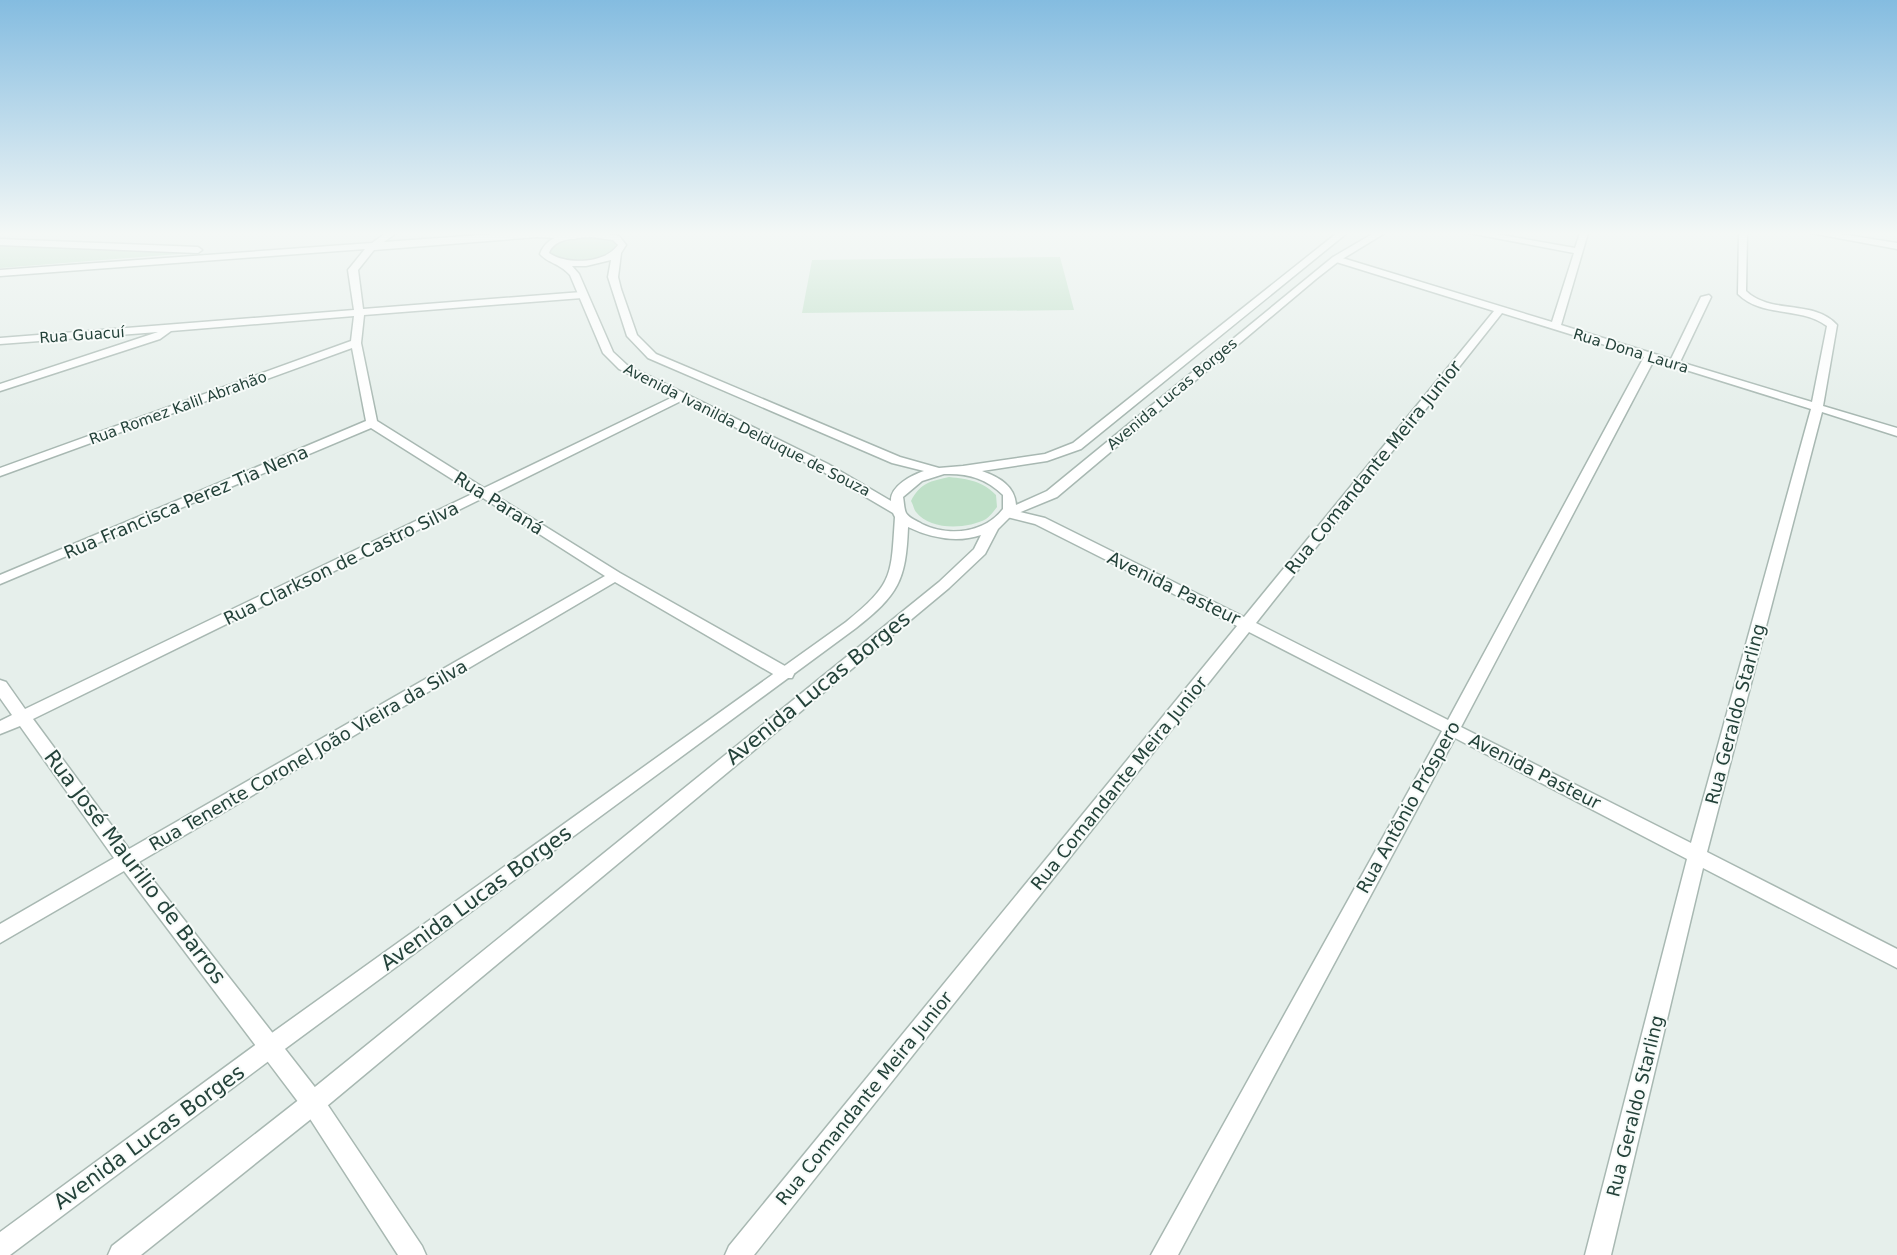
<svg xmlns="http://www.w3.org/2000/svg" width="1897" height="1255" font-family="'DejaVu Sans',sans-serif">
  <rect width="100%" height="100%" fill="#e6efeb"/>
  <g fill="#bfe0c8">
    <path d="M591,236L606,238L615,242L616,248C598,262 571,265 551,255V249L560,243Z"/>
    <polygon points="0,245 192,253 0,268"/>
    <polygon points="1060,257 1074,310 802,313 812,260"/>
    <path d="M949,477C969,479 982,481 996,495L997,507C994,511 990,516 986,519C968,529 930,531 916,512C914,510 913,504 911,501C920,483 931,481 949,477Z"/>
  </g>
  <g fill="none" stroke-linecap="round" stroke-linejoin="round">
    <g stroke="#a8b8b2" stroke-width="3">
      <g id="minor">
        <path d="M386,233H396L384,242L510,233L578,234L579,236L575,239L537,237L374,250L358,270L363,309L582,292L587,295L582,298L364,315L361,343L377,421L484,488L677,395H685V399L493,494L620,573L792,670L794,674L792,678H780L615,582L139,862L321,1095L422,1246L426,1255H398L305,1111L124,871L0,943V924L114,858L20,726L0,734V721L12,715L0,698V680L6,682L25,709L474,493L371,428L0,584V575L366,421L352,348L0,476V468L351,341L354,316L171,331L160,339L0,391V384L158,332L0,344V338L354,310L348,270L365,249L0,276V270L372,243ZM483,498L605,576L129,849L33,719Z"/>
        <path d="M1469,233H1490L1575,248L1580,233H1588L1561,325L1671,359L1701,297L1709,295L1711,297L1680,362L1812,402L1827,326C1800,306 1762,318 1738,294L1739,233H1747L1746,291C1771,315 1814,299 1837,325L1823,406L1897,428V436L1822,412L1707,852L1897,949V968L1703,868L1611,1255H1585L1687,859L1455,738L1178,1255H1151L1442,731L1249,632L754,1255H725L729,1246L1237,626L1035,524L1003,516L1001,513L1003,510L1008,509L1045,518L1244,617L1494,311L1333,261V257H1339L1552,322L1574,253ZM1502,313L1644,357L1448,720L1256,623ZM1654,360L1811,409L1691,843L1461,727Z"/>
        <polygon points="1811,233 1834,233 1897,243 1897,249"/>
        <polygon points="0,239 198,247 202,250 198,253 0,245"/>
      </g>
    </g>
    <g stroke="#a8b8b2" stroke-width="3">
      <path id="tertiary" d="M603,233L619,236L626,245L621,253L618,277L621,289L637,335L656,354L900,457L939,468L963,466L1045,454L1073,443L1337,233H1347L1081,449L1047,461L982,471C999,477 1015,486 1016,505L1047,491L1333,257L1374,233H1385L1339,261L1316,279L1057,497L1011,516L998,529L985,554L949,588L321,1111L141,1255H108L112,1246L305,1095L939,582L974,549L981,535C957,543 931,538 908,527C906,581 898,595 856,628L278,1054L10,1255H0V1232L262,1040L846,622C894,583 891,576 895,517L893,513L820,470L619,369L603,353L570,275C558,262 549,264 540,254C549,229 582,233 603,233ZM591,237L613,240L618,245C605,264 566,265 549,253C554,238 577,238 591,237ZM611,260L608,277L627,336L648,358L892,463L924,471C912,475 890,486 891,501L828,464L627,365L613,352L579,274L572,266H586ZM944,474C967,473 986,478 1003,495V509C985,533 949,537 922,524C917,521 909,518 906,513C904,509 904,502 903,497L922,481Z"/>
    </g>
    <use href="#minor" fill="#fff" fill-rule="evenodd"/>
    <use href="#tertiary" fill="#fff" fill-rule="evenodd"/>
  </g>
  <linearGradient id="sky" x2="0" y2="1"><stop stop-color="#84bce0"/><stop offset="0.57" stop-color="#f4f8f6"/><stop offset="1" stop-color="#f4f8f6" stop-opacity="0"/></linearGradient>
  <rect width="1897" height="409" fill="url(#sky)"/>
  <g text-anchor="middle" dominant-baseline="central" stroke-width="4" stroke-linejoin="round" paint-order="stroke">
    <g font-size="15" fill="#24423a" stroke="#f7fbf9">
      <text transform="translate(82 335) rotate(-4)">Rua Guacuí</text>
      <text transform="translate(1631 351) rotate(17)">Rua Dona Laura</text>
      <text transform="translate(1172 394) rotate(-40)">Avenida Lucas Borges</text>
      <text transform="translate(178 408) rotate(-20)">Rua Romez Kalil Abrahão</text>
      <text transform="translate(747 430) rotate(27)">Avenida Ivanilda Delduque de Souza</text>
    </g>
    <g font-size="18" fill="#24423a" stroke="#f7fbf9">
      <text transform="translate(1373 467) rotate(-51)">Rua Comandante Meira Junior</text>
      <text transform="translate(186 502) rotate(-23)">Rua Francisca Perez Tia Nena</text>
      <text transform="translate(499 503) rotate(32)">Rua Paraná</text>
      <text transform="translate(341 563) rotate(-26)">Rua Clarkson de Castro Silva</text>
      <text transform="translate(1174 588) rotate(26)">Avenida Pasteur</text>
      <text transform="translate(1735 714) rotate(-75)">Rua Geraldo Starling</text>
      <text transform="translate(308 755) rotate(-30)">Rua Tenente Coronel João Vieira da Silva</text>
      <text transform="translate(1535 771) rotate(27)">Avenida Pasteur</text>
      <text transform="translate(1119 783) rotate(-51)">Rua Comandante Meira Junior</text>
      <text transform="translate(1408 807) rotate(-61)">Rua Antônio Próspero</text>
      <text transform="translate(864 1098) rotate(-51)">Rua Comandante Meira Junior</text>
      <text transform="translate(1635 1106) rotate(-76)">Rua Geraldo Starling</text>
    </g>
    <g font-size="21" fill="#24423a" stroke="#f7fbf9">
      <text transform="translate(818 688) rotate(-39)">Avenida Lucas Borges</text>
      <text transform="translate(135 867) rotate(53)">Rua José Maurilio de Barros</text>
      <text transform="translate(476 898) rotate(-36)">Avenida Lucas Borges</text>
      <text transform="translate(149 1137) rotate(-36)">Avenida Lucas Borges</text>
    </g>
  </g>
</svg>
